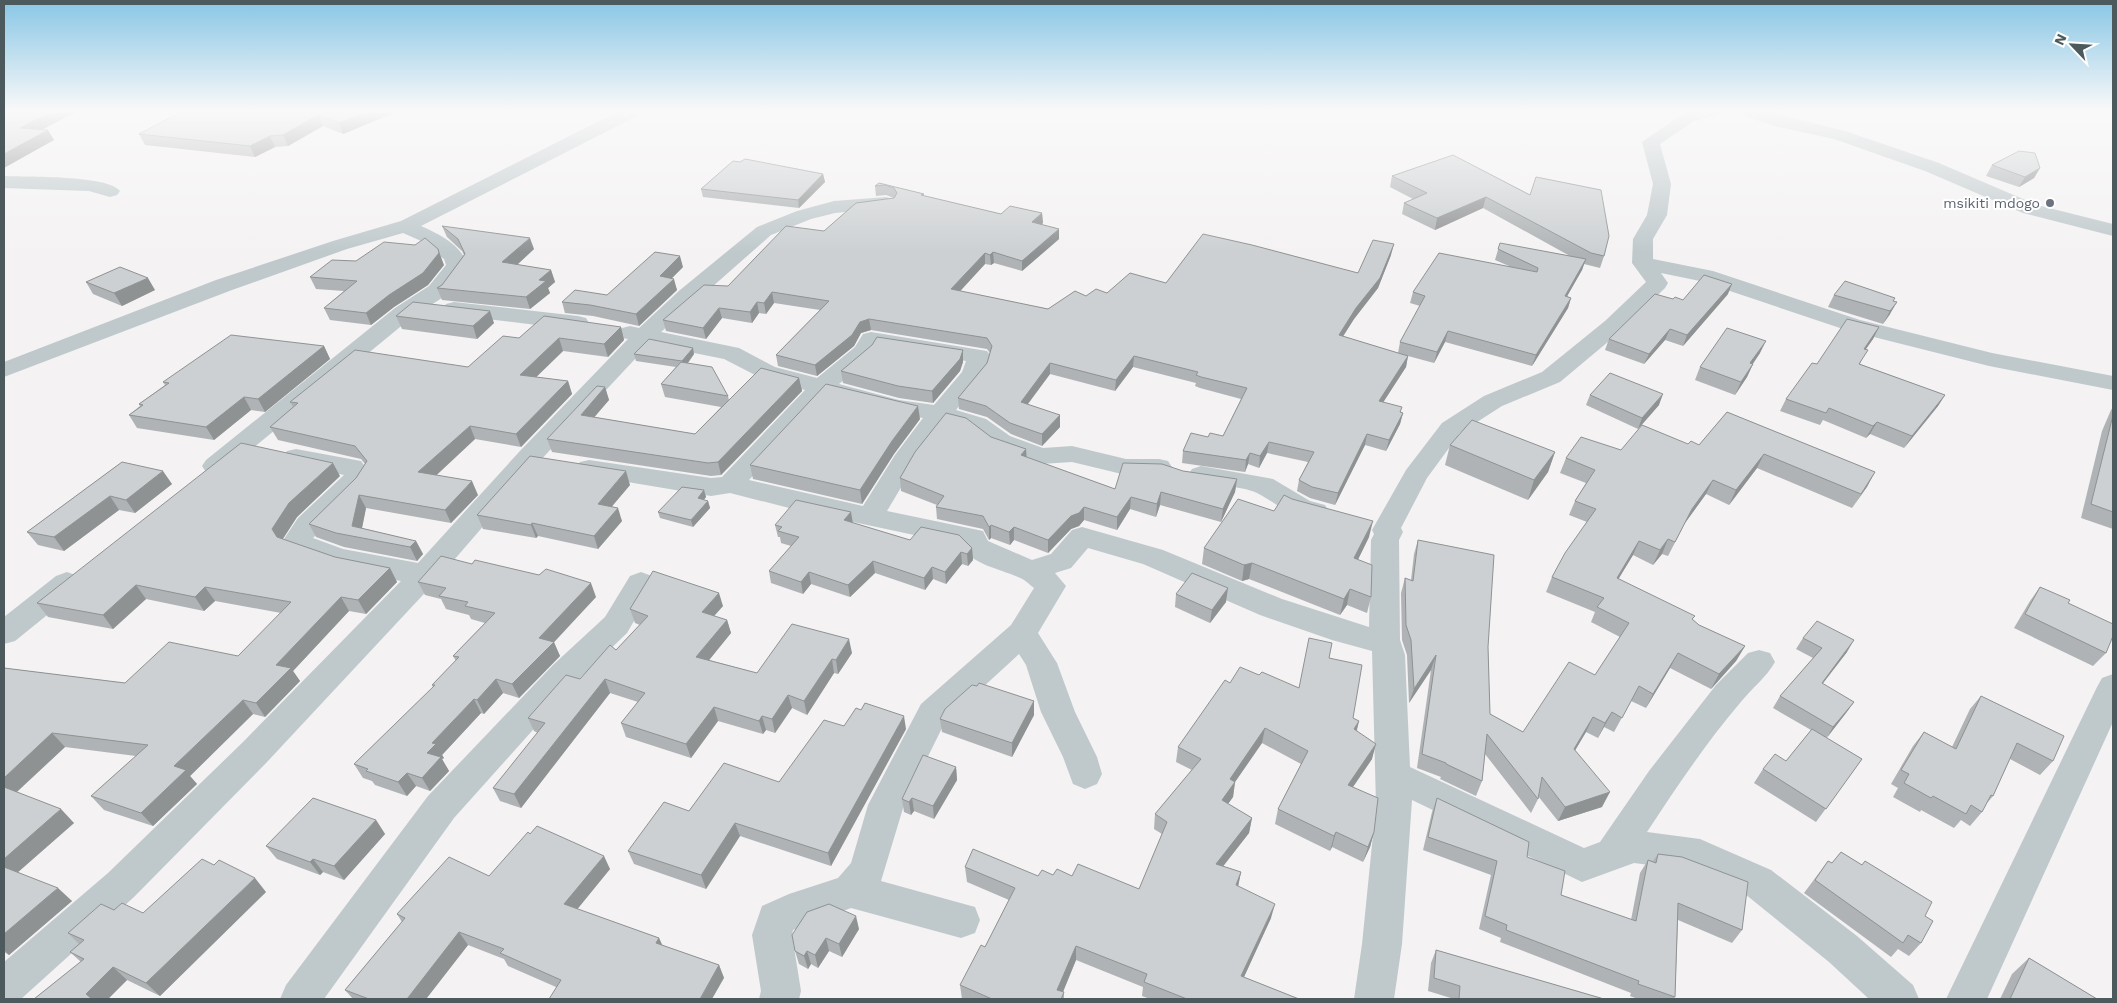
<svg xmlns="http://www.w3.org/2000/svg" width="2117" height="1003" font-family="'Work Sans',sans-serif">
  <rect width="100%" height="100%" fill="#f4f2f2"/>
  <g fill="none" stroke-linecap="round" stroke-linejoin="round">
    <g fill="#bfc9cc" fill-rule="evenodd">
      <path d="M617,112H639L637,116L421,226C439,234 462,245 468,266L445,296L411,318L224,472L215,474L206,472L202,466L206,460L395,308L429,286L446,265L444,259L432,251L428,244L403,233L347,249L232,290L4,377V362L216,280L333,241L401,221Z"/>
      <path d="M1686,112H1718L1716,116L1694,121L1660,144L1671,184L1667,215L1653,239V259L1713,271L1860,320L1992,353L2113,376V390L1989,366L1846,330L1700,281L1661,273L1668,283L1665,288L1621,331L1560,382L1502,406L1460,433L1427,478L1401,528L1403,532L1399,540L1400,640L1405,655L1410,767L1584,848L1600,842L1649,771L1716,685L1748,653L1759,650L1770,653L1775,662C1766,678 1751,689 1740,703C1706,743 1676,788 1647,832L1700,839L1771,870L1857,936L1913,985L1919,999H1869L1829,962L1745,894L1696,871L1634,863L1582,882L1412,800L1402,944L1394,999H1354L1362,944L1376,805L1372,651L1332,640L1260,615L1143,564L1088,548L1071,568L1055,573L1066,586L1038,633L1057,663L1075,712L1097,757L1102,774L1097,784L1085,789L1073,784L1063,757L1041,712L1026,665L1019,654L945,722L904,805L881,881L975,907L980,920L975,933L961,938L851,908L793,930L792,935L801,991L799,999H759L761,991L752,935L762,906L789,894L838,878L851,863L868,805L921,704L1011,625L1034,588C1029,584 1024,579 1018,577C1000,569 970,564 961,545L797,510L730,493L711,496L580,474L576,468L580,462L589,460L711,478L722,477L805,390L759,377L724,359L649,344L537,464L435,582L267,762L134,897L21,999H4V962L108,873L243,742L401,581L343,569L286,549L282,542L298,518L344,475L287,463L283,457L287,451L296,449L361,461L372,476L361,490L313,538L343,549L418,563L519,452L628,339L622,338L619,333L622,328L630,326L639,328L680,290L757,227L797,211L834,201L886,197L893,199L896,203L893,207L835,213L811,219L771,235L661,332L739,348L775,367L817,378L855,347L863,334L871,332L987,351L991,356L986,374L956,410L986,419L1010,436L1043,448L1072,446L1126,459H1159L1168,461L1172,467L1168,473L1159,475H1126L1072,462L1041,464L992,448L968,429L946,423L915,464L887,511L983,531L988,541L1032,560L1051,554L1072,530L1082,527L1163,550L1282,599L1369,627L1371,540L1374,534L1372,530L1406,470L1442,423L1484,396L1542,372L1605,321L1646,282L1632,263L1633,239L1647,215L1653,184L1642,142ZM878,347L966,361L962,372L934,405L899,400L839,384L872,356ZM827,395L898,414L923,418L895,455L863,506L749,480Z"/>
      <polygon points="1743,112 1769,112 1845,131 1939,163 2037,205 2113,224 2113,236 2023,213 1925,171 1834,139 1774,126 1745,116"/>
      <path d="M4,176C26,177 108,175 120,191L117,195L110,197L89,191L4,188Z"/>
      <polygon points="454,302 578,316 586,318 589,323 586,328 578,330 446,314 443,309 446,304"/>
      <path d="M1201,466L1273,479L1310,501L1325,505L1329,512L1325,519C1299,526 1279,504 1257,493C1240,485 1211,486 1192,481L1188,475L1192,469Z"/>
      <polygon points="67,572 78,576 82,583 78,590 15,641 4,644 4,617 56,576"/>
      <polygon points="641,572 652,576 656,583 627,633 575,683 454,818 324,999 280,999 286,985 428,796 553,665 605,617 630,576"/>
      <polygon points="2113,674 2113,722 1987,999 1946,999 2097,687 2102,678"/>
    </g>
  </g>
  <g fill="#afb3b5">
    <polygon points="181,112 396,112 343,134 323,126 288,146 275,147 255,157 145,145 139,134"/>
    <polygon points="1453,155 1604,256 1600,268 1584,264 1582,270 1567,296 1571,298 1568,308 1532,366 1445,342 1434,363 1408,356 1406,367 1383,402 1403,413 1400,424 1386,451 1365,445 1335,505 1310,498 1297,491 1299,480 1308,462 1267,453 1259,468 1248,464 1245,472 1182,463 1183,451 1208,437 1223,436 1241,399 1200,388 1195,386 1196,383 1133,367 1115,391 1050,374 1028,404 1060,427 1042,446 1011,434 987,417 959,409 958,398 987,363 990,353 987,349 871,330 861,333 854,346 817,376 778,366 776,355 820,310 774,303 766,314 759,313 752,323 722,318 706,339 666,331 663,320 728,286 824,231 894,198 886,195 876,196 875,186 879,183 924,196 1001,214 1042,213 1043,223 1041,225 1059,239 1022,271 994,263 991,265 985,264 960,291 1048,309 1086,296 1107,293 1166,283 1358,273 1391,255 1378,288 1354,319 1343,336 1398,353 1400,342 1420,306 1410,303 1413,292 1509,266 1495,260 1500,243 1570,256 1483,208 1435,230 1402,214 1404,203 1413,199 1390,187 1392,176"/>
    <polygon points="1992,165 2040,168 2034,178 2019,187 1986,176"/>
    <polygon points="823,174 825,182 799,208 703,197 701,189"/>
    <polygon points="442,226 534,249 517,265 551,270 555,282 548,288 550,293 530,309 442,300 437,288 442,285 464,255 462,251 447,237"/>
    <polygon points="356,261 444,265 428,285 394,307 371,325 330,320 324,308 344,291 316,289 310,277"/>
    <polygon points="683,267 672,278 677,290 639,326 593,316 565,313 562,302 607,295"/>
    <polygon points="86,282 155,290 122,306 93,294"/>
    <polygon points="1728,294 1683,346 1665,340 1644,364 1605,350 1609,339 1673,299 1683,300"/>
    <polygon points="1834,295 1893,301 1890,314 1883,324 1828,307"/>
    <polygon points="396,316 494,323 477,339 402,329"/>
    <polygon points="621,327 624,340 608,357 563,351 536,377 568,381 572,394 521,447 475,439 436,475 478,495 451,523 366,508 362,528 416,541 423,554 417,561 344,547 316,537 309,524 356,478 365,464 361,459 278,440 270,427 293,407 290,402 468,367 519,338"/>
    <polygon points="1879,327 1873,339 1866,349 1860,364 1945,395 1938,406 1904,448 1870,434 1866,438 1823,420 1820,425 1780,411 1786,399 1817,364"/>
    <polygon points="324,346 330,359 265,412 251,410 214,440 137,428 129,415 140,406 139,404 165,385 163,382"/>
    <polygon points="1760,353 1753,364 1747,377 1735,395 1695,380 1700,367"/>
    <polygon points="634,354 694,354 688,363 728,396 729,400 799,378 802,391 721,475 711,476 552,452 547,439 605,387 609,400 594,417 695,434 721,407 665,397 661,384 676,367 636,361"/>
    <polygon points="963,362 960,371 933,403 899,398 843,383 841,371"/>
    <polygon points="1590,395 1659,405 1638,429 1586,405"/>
    <polygon points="2113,407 2113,529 2081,518 2102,431 2111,410"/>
    <polygon points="1727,412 1875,472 1852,508 1757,468 1729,505 1706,494 1685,523 1668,556 1662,554 1653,565 1633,555 1618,579 1693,620 1699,625 1745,646 1736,661 1711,689 1670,668 1646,708 1631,701 1614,732 1604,727 1598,738 1586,732 1575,750 1602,807 1558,821 1538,796 1538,799 1531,813 1485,754 1482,781 1476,796 1440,779 1441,777 1417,768 1431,670 1409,703 1407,655 1402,640 1401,593 1405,578 1411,580 1414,554 1418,540 1488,647 1490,714 1523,732 1595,675 1620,637 1591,622 1595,612 1546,592 1552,577 1587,522 1569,515 1575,501 1586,483 1560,473 1566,458 1621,450 1688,444 1699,445"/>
    <polygon points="920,419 894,454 862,504 753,479 750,465"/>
    <polygon points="991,437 1026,449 1026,457 1115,489 1183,471 1237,479 1235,492 1221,522 1160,505 1156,517 1130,509 1117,530 1084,520 1079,526 1071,529 1048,553 1014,540 1010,545 991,538 989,540 983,529 937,519 936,507 937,505 901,491 900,478"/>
    <polygon points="1450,445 1555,452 1548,472 1528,500 1445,465"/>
    <polygon points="122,462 172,484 135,513 119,510 64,551 38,545 27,532"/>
    <polygon points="340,476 297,517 283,539 335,557 390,568 397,582 366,614 349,611 293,671 300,681 265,717 253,714 190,776 197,784 153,826 104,810 91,796 136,756 65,747 17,792 74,823 18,872 72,901 9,955 4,952 4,668 125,683 238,656 281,613 215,601 204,611 146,599 113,629 48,617 37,603"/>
    <polygon points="630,485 612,506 622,521 598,549 538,536 536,538 483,529 477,515"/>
    <polygon points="704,490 706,497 704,500 708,501 710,508 693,527 660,518 658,512"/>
    <polygon points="1292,499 1369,537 1358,559 1371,597 1367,613 1347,605 1340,615 1249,579 1242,581 1202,564 1204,548 1274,511"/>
    <polygon points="852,523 910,540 972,548 973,560 968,566 962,564 946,584 933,579 925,590 875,573 850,597 811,584 803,594 771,583 769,571 791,546 781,543 780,537 778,537 775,525"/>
    <polygon points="418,582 596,597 553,642 560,656 519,698 503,693 484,714 481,713 442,755 444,758 442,759 449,771 430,791 416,786 407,796 375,785 372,781 363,778 354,764 433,687 432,685 456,661 453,656 485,623 471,619 469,615 446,609 441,599 425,595"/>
    <polygon points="2040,587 2068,603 2106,653 2093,666 2014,628 2030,601"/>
    <polygon points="1176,594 1226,602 1210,623 1175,607"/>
    <polygon points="723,606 714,616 727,620 731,633 709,660 757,673 852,653 838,674 834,673 807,715 792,708 775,733 766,730 763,734 718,721 691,758 626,737 621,723 638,702 610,693 521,808 500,801 493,788 538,733 534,731 528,718 580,679 616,650 640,625 635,623 630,609"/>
    <polygon points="1803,638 1847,652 1822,684 1854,702 1846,713 1826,738 1862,759 1816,822 1754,783 1763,769 1786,761 1811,730 1773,708 1780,696 1813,658 1796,649"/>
    <polygon points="1329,658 1353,718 1359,721 1357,730 1372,759 1353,787 1374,832 1370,847 1363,862 1332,847 1330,851 1275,824 1278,809 1301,764 1262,743 1235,782 1233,797 1228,804 1252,818 1249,833 1223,866 1241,872 1238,886 1271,918 1244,977 1299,999 1150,999 1142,996 1143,987 1076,960 1063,992 1064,992 1064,999 962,999 960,985 985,947 1009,900 967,882 965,867 1038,876 1053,875 1072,876 1139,889 1162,834 1154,829 1155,814 1192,770 1176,762 1178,747 1230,683 1259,675 1299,688"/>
    <polygon points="977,686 1034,701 1034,715 1012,757 942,732 940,719"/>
    <polygon points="1981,696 2053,761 2040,775 2010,759 1993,796 1987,803 1982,812 1970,826 1961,820 1954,828 1921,810 1920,812 1893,797 1898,788 1891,784 1913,746 1924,732 1952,747 1970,709"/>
    <polygon points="844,726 906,729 831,866 740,836 706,889 634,864 628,851 689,811 779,782"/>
    <polygon points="956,767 957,780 934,819 914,811 911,815 904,812 902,799"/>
    <polygon points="1437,798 1527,857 1561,895 1631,920 1640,873 1648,860 1653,861 1658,854 1742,930 1732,943 1678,920 1675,997 1673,999 1638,999 1630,996 1631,993 1500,942 1501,938 1479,929 1491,875 1423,850 1432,812"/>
    <polygon points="376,820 385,834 344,880 323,872 320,875 277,859 266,846"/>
    <polygon points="530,834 610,869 577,909 659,938 662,945 719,965 724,978 556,987 508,966 504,959 468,945 426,999 353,999 345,990 402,922 397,914 489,876"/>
    <polygon points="1841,852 1862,865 1865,861 1925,916 1921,943 1909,956 1898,949 1891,957 1804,893 1828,861 1832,863"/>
    <polygon points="266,892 160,996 127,980 108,999 34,999 81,962 70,952 79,944 68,933 114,910 143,913"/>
    <polygon points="859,929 842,957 829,951 818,968 811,964 808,969 799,964 795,951 792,935"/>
    <polygon points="1436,950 1604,999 1454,999 1428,991 1431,963"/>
    <polygon points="2029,958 2097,999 2000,999 2012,974"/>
  </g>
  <g fill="#8f9293">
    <polygon points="51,112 76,112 26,138 20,128"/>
    <polygon points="365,112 396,112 343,134 339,123"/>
    <polygon points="318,115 323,126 288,146 283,135"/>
    <polygon points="48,130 54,140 4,168 4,154"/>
    <polygon points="270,136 275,147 255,157 250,146"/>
    <polygon points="2040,168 2034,178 2019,187 2025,177"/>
    <polygon points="823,174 825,182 799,208 798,200"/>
    <polygon points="1486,197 1483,208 1435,230 1437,218"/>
    <polygon points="1042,213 1043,223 1032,233 1032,222"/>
    <polygon points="1059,229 1059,239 1022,271 1022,261"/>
    <polygon points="530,238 534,249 507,274 502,262"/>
    <polygon points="1394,244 1391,255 1378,288 1354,319 1337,346 1339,335"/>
    <polygon points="438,249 444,265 428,285 394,307 371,325 366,313"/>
    <polygon points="993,252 994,263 991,265 990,255"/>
    <polygon points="985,253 985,264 952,300 951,289"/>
    <polygon points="680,256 683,267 663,287 660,276"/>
    <polygon points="1586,259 1582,270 1561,307 1565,296"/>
    <polygon points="551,270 555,282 548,288 550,293 530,309 526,297 539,280"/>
    <polygon points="148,278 155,290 122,306 114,293"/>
    <polygon points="674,279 677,290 639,326 636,314"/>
    <polygon points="1732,284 1728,294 1683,346 1687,335"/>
    <polygon points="772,292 774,303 766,314 764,303"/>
    <polygon points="1571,298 1568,308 1532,366 1536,355"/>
    <polygon points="757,302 759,313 752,323 750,312"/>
    <polygon points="1897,302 1890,314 1883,324 1890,311"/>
    <polygon points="719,308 722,318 706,339 703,328"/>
    <polygon points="490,311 494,323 477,339 473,326"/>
    <polygon points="869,319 871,330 861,333 854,346 817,376 815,365 860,322"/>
    <polygon points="621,327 624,340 608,357 604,344"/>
    <polygon points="1879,327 1873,339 1858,360 1864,349"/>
    <polygon points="1670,329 1665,340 1644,364 1649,354"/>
    <polygon points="1448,331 1445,342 1434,363 1437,352"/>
    <polygon points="559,338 563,351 525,388 520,375"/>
    <polygon points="1766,341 1760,353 1744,376 1750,363"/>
    <polygon points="324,346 330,359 265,412 258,399"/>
    <polygon points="693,348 694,354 684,368 682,361"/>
    <polygon points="963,350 963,362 960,371 933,403 932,391"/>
    <polygon points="1134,356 1133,367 1115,391 1116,380"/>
    <polygon points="1408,356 1406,367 1377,412 1379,401"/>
    <polygon points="1050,363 1050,374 1021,413 1021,402"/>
    <polygon points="1753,364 1747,377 1735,395 1741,382"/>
    <polygon points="799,378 802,391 721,475 718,462"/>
    <polygon points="568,381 572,394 521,447 516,434"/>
    <polygon points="605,387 609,400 586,427 581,415"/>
    <polygon points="1663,394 1659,405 1638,429 1642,418"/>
    <polygon points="1945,395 1938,406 1904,448 1912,436"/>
    <polygon points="244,397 251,410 214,440 206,427"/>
    <polygon points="918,406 920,419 894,454 862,504 860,490 892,441"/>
    <polygon points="1403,413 1400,424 1386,451 1389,440"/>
    <polygon points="1060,415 1060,427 1042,446 1042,434"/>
    <polygon points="1877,422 1870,434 1866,438 1873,426"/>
    <polygon points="470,426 475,439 425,486 418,472"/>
    <polygon points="1367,434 1365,445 1335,505 1338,493"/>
    <polygon points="1269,442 1267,453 1259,468 1260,456"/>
    <polygon points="1026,449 1027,462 1021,455"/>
    <polygon points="1555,452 1548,472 1528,500 1534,480"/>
    <polygon points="1250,453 1248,464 1245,472 1246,460"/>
    <polygon points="1764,454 1757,468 1729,505 1736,490"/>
    <polygon points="333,463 340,476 297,517 280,543 272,529 289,503"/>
    <polygon points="163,471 172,484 135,513 126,500"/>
    <polygon points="626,471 630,485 603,517 598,504"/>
    <polygon points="1875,472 1867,487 1852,508 1861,494"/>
    <polygon points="1237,479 1235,492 1221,522 1223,509"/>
    <polygon points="1713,480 1706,494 1685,523 1668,556 1692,509"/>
    <polygon points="472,481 478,495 451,523 445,510"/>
    <polygon points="704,490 706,497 699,505 698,498"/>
    <polygon points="1161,492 1160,505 1156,517 1157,504"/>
    <polygon points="359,495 366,508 360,538 352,526"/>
    <polygon points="110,496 119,510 64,551 54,537"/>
    <polygon points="1131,497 1130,509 1117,530 1117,517"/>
    <polygon points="708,501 710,508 693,527 691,520"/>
    <polygon points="1084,507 1084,520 1079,526 1071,529 1048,553 1048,540 1071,516"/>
    <polygon points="618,508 622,521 598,549 594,536"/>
    <polygon points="851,512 853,524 844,520"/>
    <polygon points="1373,521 1369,537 1351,574 1354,558"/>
    <polygon points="532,523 538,536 536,538 531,525"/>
    <polygon points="991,525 991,538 989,540 989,527"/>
    <polygon points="1014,527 1014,540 1010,545 1009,532"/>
    <polygon points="1668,539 1662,554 1653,565 1660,550"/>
    <polygon points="416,541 423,554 417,561 410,547"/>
    <polygon points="1639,541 1633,555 1610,593 1617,578"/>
    <polygon points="972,548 973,560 968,566 967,554"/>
    <polygon points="961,552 962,564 946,584 945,572"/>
    <polygon points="873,561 875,573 850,597 848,585"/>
    <polygon points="1252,563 1249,579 1242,581 1244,565"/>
    <polygon points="932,567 933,579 925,590 924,578"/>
    <polygon points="390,568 397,582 366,614 358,600"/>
    <polygon points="809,572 811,584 803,594 801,582"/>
    <polygon points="591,583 596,597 545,652 539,638"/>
    <polygon points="136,585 146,599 113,629 103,615"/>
    <polygon points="205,587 215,601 204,611 195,597"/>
    <polygon points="1228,588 1226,602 1210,623 1212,610"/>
    <polygon points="1350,589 1347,605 1340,615 1344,599"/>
    <polygon points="719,593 723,606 706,625 702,612"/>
    <polygon points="341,597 349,611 293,671 300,681 265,717 256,703 276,665"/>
    <polygon points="727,620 731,633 701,670 696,657"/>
    <polygon points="849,639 852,653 838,674 836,660"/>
    <polygon points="1854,640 1847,652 1814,695 1822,683"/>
    <polygon points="554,642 560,656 519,698 512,684"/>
    <polygon points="1745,646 1736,661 1711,689 1719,674"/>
    <polygon points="1678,653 1670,668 1646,708 1653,694"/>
    <polygon points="1436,655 1431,670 1409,703 1414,689"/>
    <polygon points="832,659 834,673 807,715 804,701"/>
    <polygon points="496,679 503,693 484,714 477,700"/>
    <polygon points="605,679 610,693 521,808 514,794"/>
    <polygon points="788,695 792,708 775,733 772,719"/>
    <polygon points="474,699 481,713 442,755 444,758 442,759 449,771 430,791 422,778 427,753 432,743"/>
    <polygon points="243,700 253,714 190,776 197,784 153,826 141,813 174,766"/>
    <polygon points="1034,701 1034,715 1012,757 1012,743"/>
    <polygon points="1854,702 1846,713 1826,739 1833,727"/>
    <polygon points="714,707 718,721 691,758 686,744"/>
    <polygon points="1612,712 1604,727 1598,738 1605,723"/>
    <polygon points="762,716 766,730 763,734 759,721"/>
    <polygon points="904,716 906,729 831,866 828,853"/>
    <polygon points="1593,717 1586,732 1567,764 1574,749"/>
    <polygon points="1359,721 1355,736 1354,729"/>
    <polygon points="1265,728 1262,743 1235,782 1233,797 1220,815 1222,800 1230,779"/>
    <polygon points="52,733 65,747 10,798 4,792 4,778"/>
    <polygon points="1376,744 1372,759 1344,800 1348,785"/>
    <polygon points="956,767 957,780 934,819 933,806"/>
    <polygon points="407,773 416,786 407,796 398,782"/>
    <polygon points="1610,792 1602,807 1558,821 1565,807"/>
    <polygon points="912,798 914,811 911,815 909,802"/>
    <polygon points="61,809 74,823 17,873 4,868 4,859"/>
    <polygon points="1252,818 1249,833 1214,878 1216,864"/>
    <polygon points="376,820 385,834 344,880 334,866"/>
    <polygon points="735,823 740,836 706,889 701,875"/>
    <polygon points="1336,832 1332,847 1330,851 1334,836"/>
    <polygon points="1374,832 1370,847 1363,862 1368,847"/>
    <polygon points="604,856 610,869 571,917 564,904"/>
    <polygon points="313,859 323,872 320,875 310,862"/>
    <polygon points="1241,872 1238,887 1236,885"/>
    <polygon points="255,878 266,892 160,996 146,983"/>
    <polygon points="58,888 72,901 9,955 4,950 4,934"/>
    <polygon points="1275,904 1271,918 1238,990 1241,976"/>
    <polygon points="856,916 859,929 842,957 839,944"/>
    <polygon points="459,932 468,945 426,999 407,999"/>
    <polygon points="659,938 665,951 656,943"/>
    <polygon points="826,938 829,951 818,968 815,955"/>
    <polygon points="1076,946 1076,960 1060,999 1057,990"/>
    <polygon points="807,951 811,964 808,969 804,956"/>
    <polygon points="719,965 724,978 712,999 700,999"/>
    <polygon points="113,967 127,980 108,999 91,999 86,994"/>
  </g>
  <g fill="#ccd0d2" stroke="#8f9293">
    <polygon points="4,112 51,112 20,128 48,130 4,154"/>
    <polygon points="181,112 365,112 339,123 318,115 283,135 270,136 250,146 139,134"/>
    <polygon points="2019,151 2035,153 2040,168 2025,177 1992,165"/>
    <polygon points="1453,155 1530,195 1536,177 1601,190 1609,236 1604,256 1591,253 1486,197 1437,218 1404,203 1427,193 1392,176"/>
    <polygon points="745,159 823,174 798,200 701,189 733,161 740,162"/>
    <polygon points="879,183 924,194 921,195 1001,214 1010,206 1042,213 1032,222 1059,229 1022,261 993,252 990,255 985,253 951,289 1048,309 1075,291 1086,296 1096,289 1107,293 1130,273 1166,283 1203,234 1252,245 1358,273 1373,240 1394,244 1380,278 1356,308 1339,335 1408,356 1379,401 1402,407 1400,412 1403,413 1389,440 1367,434 1338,493 1312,487 1299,480 1314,452 1269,442 1260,456 1250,453 1246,460 1183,451 1191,433 1208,437 1210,433 1223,436 1247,388 1201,377 1196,375 1198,372 1134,356 1116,380 1050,363 1021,402 1060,415 1042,434 1010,423 986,406 958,398 987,363 992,346 987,338 869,319 860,322 852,335 815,365 776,355 829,301 772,292 764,303 757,302 750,312 719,308 703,328 663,320 704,285 728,286 786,226 824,231 856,203 894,198 897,193 894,188 885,185 875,186"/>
    <polygon points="442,226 530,238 502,262 551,270 539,280 546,281 526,297 437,288 442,285 465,254 458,239"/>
    <polygon points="425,238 438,249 439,253 423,273 389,295 366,313 324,308 357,281 310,277 332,260 356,261 384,242 415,245"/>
    <polygon points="1500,243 1586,259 1565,296 1571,298 1536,355 1448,331 1437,352 1400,342 1425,296 1413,292 1439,253 1537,272 1538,268 1498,249"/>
    <polygon points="655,252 680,256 660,276 674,279 636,314 590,305 562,302 575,290 607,295"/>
    <polygon points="120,267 148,278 114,293 86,282"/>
    <polygon points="1704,275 1732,284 1687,335 1670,329 1649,354 1609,339 1655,294 1673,299 1675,297 1683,300"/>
    <polygon points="1845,281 1895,298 1893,301 1897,302 1890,311 1834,295"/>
    <polygon points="413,302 490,311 473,326 396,316"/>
    <polygon points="544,316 621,327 604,344 559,338 520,375 568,381 516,434 470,426 418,472 472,481 445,510 359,495 352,526 416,541 410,547 336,533 309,524 356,478 367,461 355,446 270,427 298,403 290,402 355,350 468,367 503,336 519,338"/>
    <polygon points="1847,319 1879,327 1864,349 1868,350 1859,364 1945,395 1912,436 1877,422 1873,426 1829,408 1826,413 1786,399 1812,363 1817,364"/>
    <polygon points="1727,328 1766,341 1750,363 1753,364 1741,382 1700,367"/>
    <polygon points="231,335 324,346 258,399 244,397 206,427 129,415 143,405 139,404 169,383 163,382"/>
    <polygon points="877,337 963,350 960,359 932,391 898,386 841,371 872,345"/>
    <polygon points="649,339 693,348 682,361 634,354"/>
    <polygon points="681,362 712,367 728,396 661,384"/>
    <polygon points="761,368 799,378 718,462 708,463 547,439 597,386 605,387 581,415 695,434"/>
    <polygon points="1610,373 1663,394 1642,418 1590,395"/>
    <polygon points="826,384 918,406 892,441 860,490 750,465"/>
    <polygon points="1727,412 1875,472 1861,494 1764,454 1736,490 1713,480 1692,509 1675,542 1668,539 1660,550 1639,541 1617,578 1695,616 1692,619 1699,625 1745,646 1719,674 1678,653 1653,694 1639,686 1622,718 1612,712 1605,723 1593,717 1574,749 1610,792 1565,807 1542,777 1538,799 1487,734 1482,781 1446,764 1446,763 1422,754 1436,655 1414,689 1411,640 1406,625 1405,578 1413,581 1418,540 1494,555 1488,647 1490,714 1523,732 1569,662 1595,675 1629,623 1597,607 1604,598 1552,577 1565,553 1596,509 1575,501 1595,470 1566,458 1581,437 1621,450 1642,425 1688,444 1691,441 1699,445"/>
    <polygon points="946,413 966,418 991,437 1026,449 1021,455 1115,489 1123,463 1162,464 1183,471 1237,479 1223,509 1161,492 1157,504 1131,497 1117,517 1084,507 1079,513 1071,516 1048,540 1014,527 1009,532 991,525 989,527 983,516 936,507 944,496 900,478 915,452"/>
    <polygon points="2113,415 2113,512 2091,504"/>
    <polygon points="1472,420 1555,452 1534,480 1450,445"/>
    <polygon points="241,443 333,463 289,503 272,529 277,537 335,557 390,568 358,600 341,597 276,665 291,668 256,703 243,700 174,766 186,770 141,813 91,796 148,745 52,733 4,778 4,668 125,683 169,642 238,656 291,602 205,587 195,597 136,585 103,615 37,603"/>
    <polygon points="530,456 626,471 598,504 618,508 594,536 532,523 531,525 477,515"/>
    <polygon points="122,462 163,471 126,500 110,496 54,537 27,532"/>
    <polygon points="682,487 704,490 698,498 708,501 691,520 658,512"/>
    <polygon points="1284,495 1292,499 1373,521 1354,558 1372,565 1371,597 1350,589 1344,599 1252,563 1244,565 1204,548 1238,499 1274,511"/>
    <polygon points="796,500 851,512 844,520 910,540 921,527 959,535 972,548 967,554 961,552 945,572 932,567 924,578 873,561 848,585 809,572 801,582 769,571 799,537 778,531 782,527 775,525"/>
    <polygon points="441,556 472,564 475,560 539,575 546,569 591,583 539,638 554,642 512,684 496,679 477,700 474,699 432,743 436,744 427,753 441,757 422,778 407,773 398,782 366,771 368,769 354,764 435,685 432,685 459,657 453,656 495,613 465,606 468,602 439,596 446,588 418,582"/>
    <polygon points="653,571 719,593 702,612 727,620 696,657 757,673 792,624 849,639 836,660 832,659 804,701 788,695 772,719 762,716 759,721 714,707 686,744 621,723 645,693 605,679 514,794 493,788 545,723 528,718 566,675 580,679 610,645 616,650 648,616 630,609"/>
    <polygon points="1192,573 1228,588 1212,610 1176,594"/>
    <polygon points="2040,587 2070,600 2068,603 2113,624 2113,636 2106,653 2025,614"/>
    <polygon points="1817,621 1854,640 1822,683 1854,702 1833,727 1780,696 1822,648 1803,638"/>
    <polygon points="1309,638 1332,643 1329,658 1362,665 1353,718 1359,721 1354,729 1376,744 1348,785 1378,798 1374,832 1368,847 1336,832 1334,836 1278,809 1308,751 1265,728 1230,779 1235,782 1222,800 1252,818 1216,864 1241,872 1236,885 1275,904 1241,976 1299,999 1187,999 1144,982 1147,974 1076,946 1057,990 1064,992 1061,999 992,999 960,985 981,945 985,947 1015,888 965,867 973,849 1038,876 1042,870 1053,875 1057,869 1072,876 1078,864 1139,889 1167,822 1155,814 1201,759 1178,747 1225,680 1230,683 1240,667 1259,675 1262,672 1299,688"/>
    <polygon points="979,683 1034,701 1012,743 940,719 945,709 972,685 977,686"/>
    <polygon points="1981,696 2064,736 2053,761 2017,743 1993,796 1991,795 1982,812 1971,805 1966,814 1933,796 1931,798 1904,783 1909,774 1901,770 1924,732 1956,749"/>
    <polygon points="865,703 904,716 828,853 735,823 701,875 628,851 664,802 689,811 724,763 779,782 824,720 844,726 856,708 861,710"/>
    <polygon points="1812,729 1862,759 1826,809 1763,769 1775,754 1786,761"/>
    <polygon points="923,755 956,767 933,806 912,798 909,802 902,799"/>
    <polygon points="4,787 61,809 4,859"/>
    <polygon points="313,798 376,820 334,866 313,859 310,862 266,846"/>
    <polygon points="1437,798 1529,842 1527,857 1565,871 1561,895 1636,921 1648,860 1656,863 1658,854 1682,857 1748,882 1742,930 1678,903 1675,997 1638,984 1639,981 1506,930 1507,925 1485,916 1497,861 1428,837"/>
    <polygon points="537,826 604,856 564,904 659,938 656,943 719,965 700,999 549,999 561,980 500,953 504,949 459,932 407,999 369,999 345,990 405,918 397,914 449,857 489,876 528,832 530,834"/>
    <polygon points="1841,852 1862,865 1865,861 1932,902 1925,916 1933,921 1921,943 1908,935 1903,943 1815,880 1828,861 1832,863"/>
    <polygon points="202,859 214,865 219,860 255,878 146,983 113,967 86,994 92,999 34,999 84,959 70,952 84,940 68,933 101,904 114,910 122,903 143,913"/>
    <polygon points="4,867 58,888 4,934"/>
    <polygon points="829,904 856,916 839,944 826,938 815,955 807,951 804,956 795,951 792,935 807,912"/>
    <polygon points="1436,950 1604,999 1459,999 1460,986 1434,978"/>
    <polygon points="2029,958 2097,999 2010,999"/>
  </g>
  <linearGradient id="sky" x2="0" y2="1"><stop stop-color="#88c6e5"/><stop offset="0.44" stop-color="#faf9f9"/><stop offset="1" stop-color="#faf9f9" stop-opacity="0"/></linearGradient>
  <rect width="2117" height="253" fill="url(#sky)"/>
  <circle fill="#6b7280" stroke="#fff" stroke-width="2" cx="2050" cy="203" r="5"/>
  <g text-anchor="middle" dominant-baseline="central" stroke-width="4" stroke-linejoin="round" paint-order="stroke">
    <g font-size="14" fill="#5b616d" stroke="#fff" text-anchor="end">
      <text x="2040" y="203">msikiti mdogo</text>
    </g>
  </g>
  <rect width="2117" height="1003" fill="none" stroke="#4c595d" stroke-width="10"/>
  <g transform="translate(2072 45) rotate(295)" stroke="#ffffff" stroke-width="4" paint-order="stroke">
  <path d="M0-4L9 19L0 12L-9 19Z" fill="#4c595d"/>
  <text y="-8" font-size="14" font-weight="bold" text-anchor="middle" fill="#4c595d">N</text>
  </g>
</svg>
